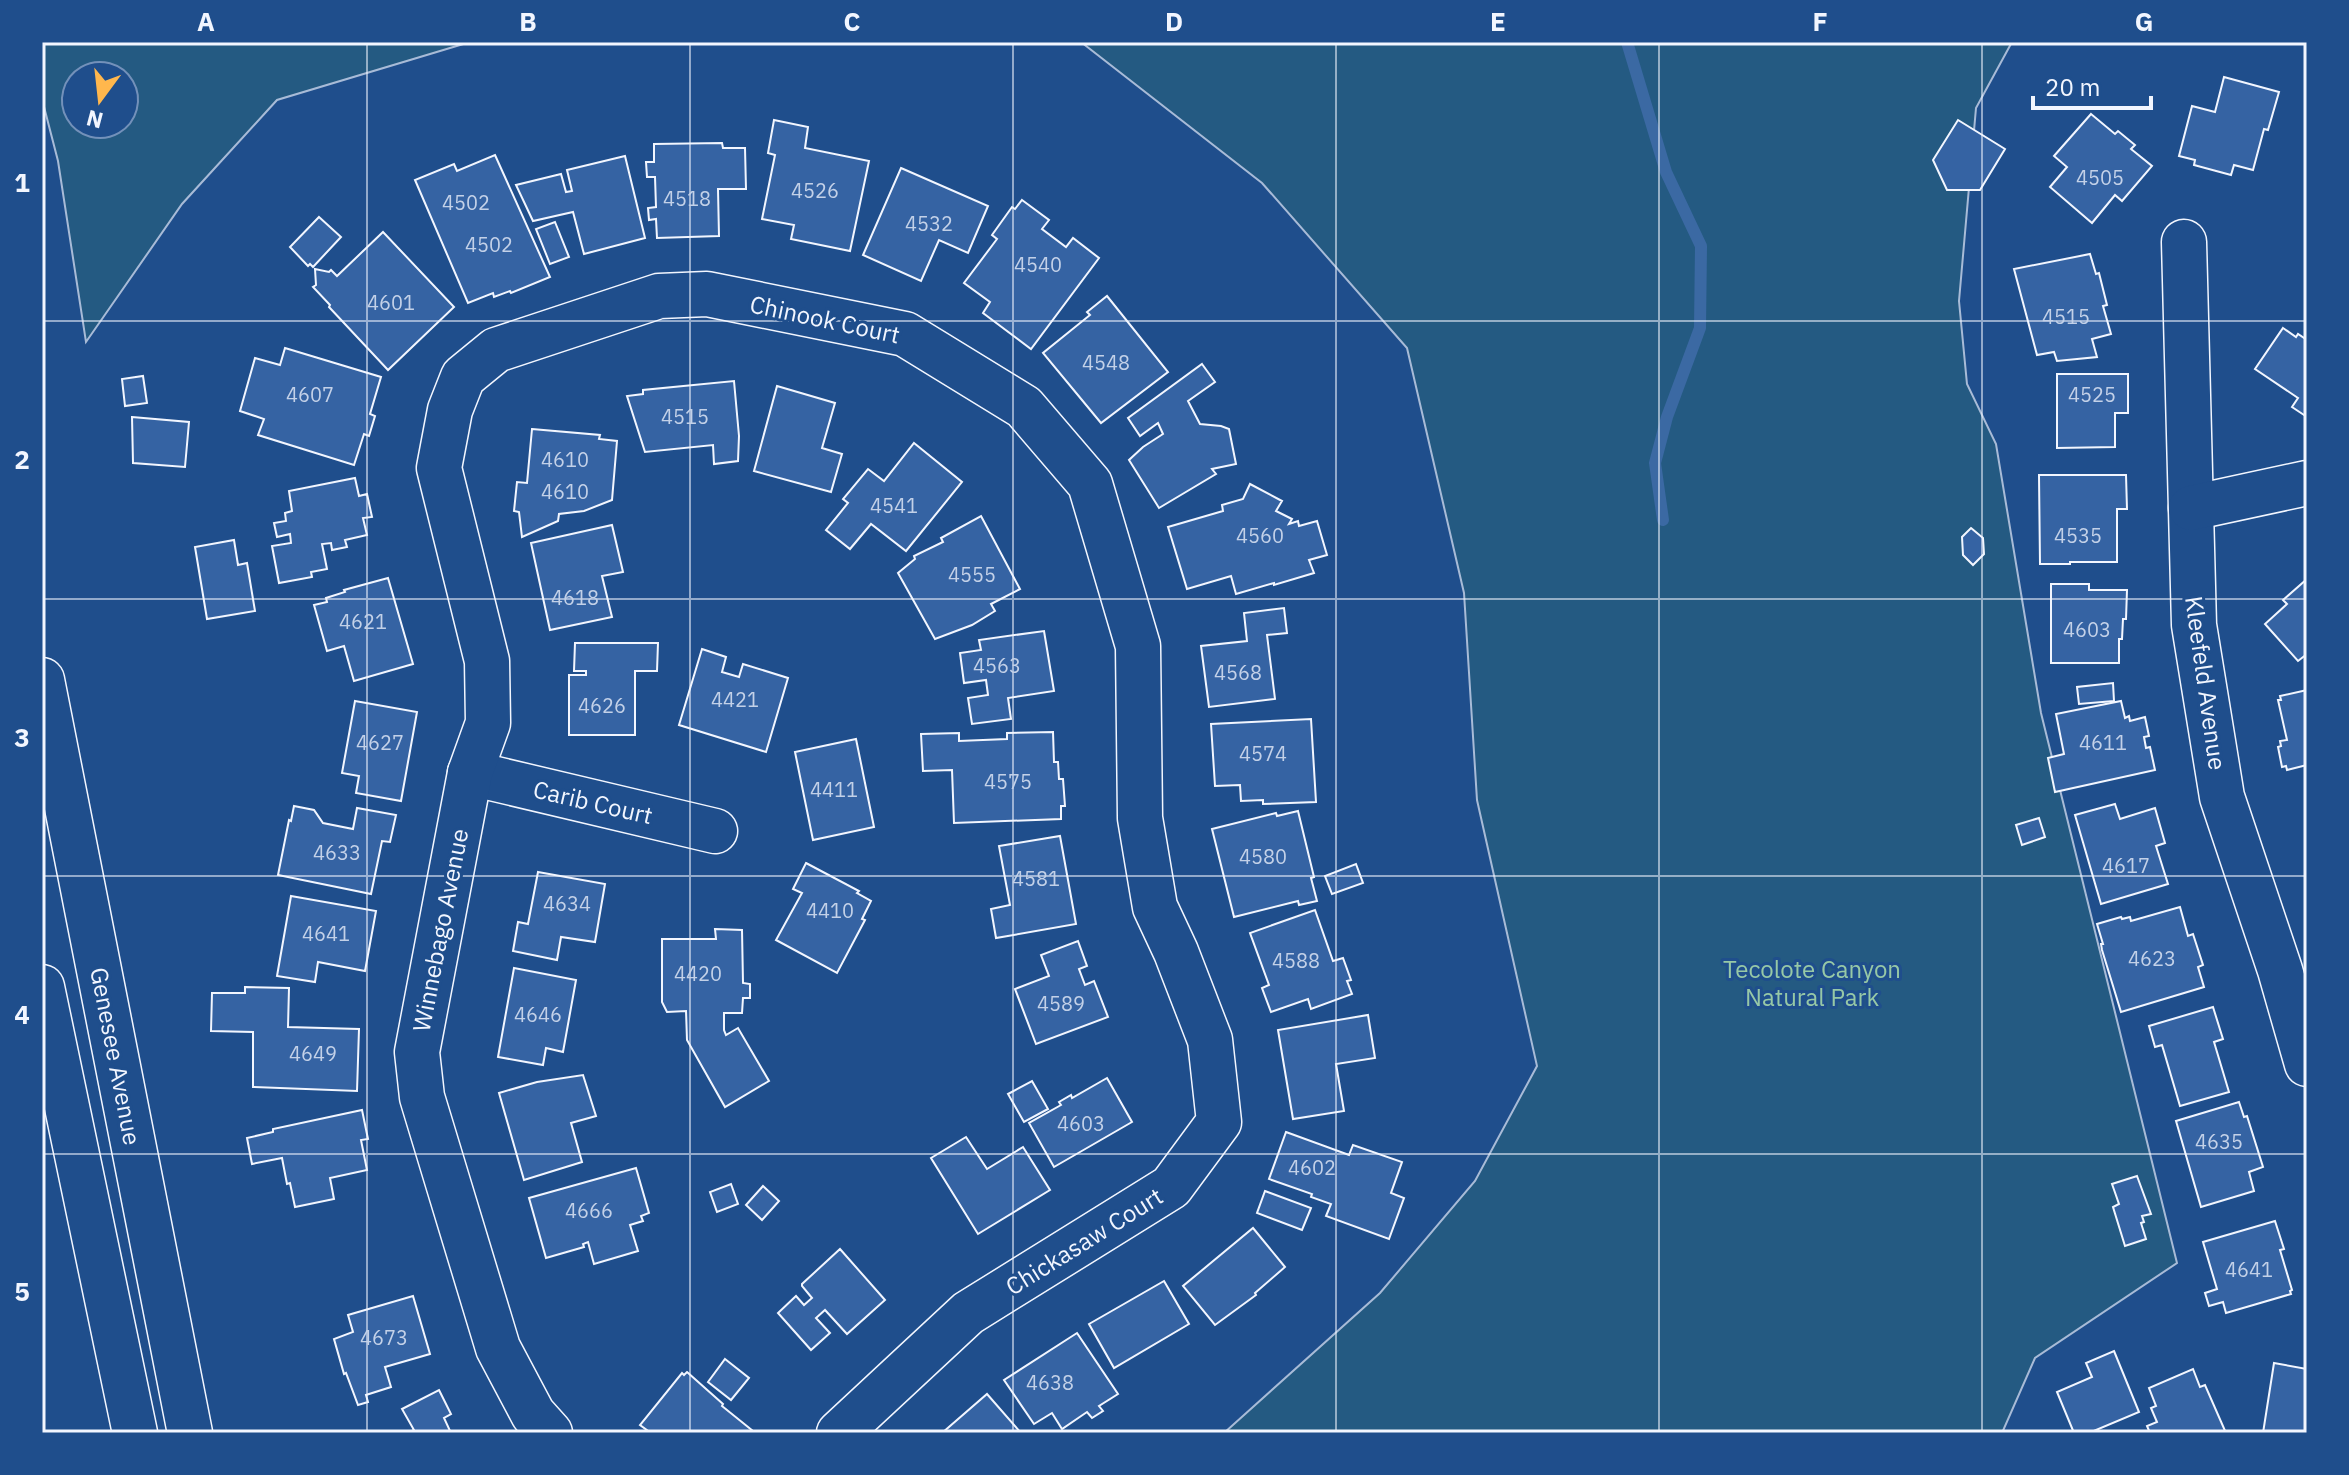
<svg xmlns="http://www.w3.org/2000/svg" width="2349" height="1475" font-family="'IBM Plex Sans',sans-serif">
  <rect width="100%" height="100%" fill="#1f4e8c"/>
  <g fill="#245a82" stroke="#a8bbd7" stroke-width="2" fill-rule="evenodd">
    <path d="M42,42H470L277,100L182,204L86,342L58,161L42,99ZM76,76H124V124H76Z"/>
    <polygon points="1081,42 2012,42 1976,108 1959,301 1967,384 1996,444 2041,713 2177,1263 2035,1358 2002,1433 1224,1433 1380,1293 1475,1181 1537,1066 1477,800 1464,593 1407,348 1262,183"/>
  </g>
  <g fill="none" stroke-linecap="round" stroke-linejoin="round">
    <polyline stroke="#3b69a3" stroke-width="12" points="1627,42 1666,172 1701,246 1700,328 1667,417 1655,463 1663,520"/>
  </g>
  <g fill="#3563a3" stroke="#f2f6ff" stroke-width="2">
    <polygon points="2224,77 2279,92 2268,130 2264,129 2253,170 2234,165 2231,175 2194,165 2195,160 2179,156 2192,106 2215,112"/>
    <polygon points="2091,114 2115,134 2118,131 2135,145 2131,149 2152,166 2122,201 2115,195 2092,223 2050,187 2067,167 2054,156"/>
    <polygon points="774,120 808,127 805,148 869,161 850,251 791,239 794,225 762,219 775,155 768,153"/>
    <polygon points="1958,120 2005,149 1980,190 1947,190 1933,160"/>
    <polygon points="722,143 723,148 745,148 746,189 718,189 719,236 657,238 656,219 649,220 648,208 656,207 655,177 647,177 646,162 654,162 654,144"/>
    <polygon points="495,155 550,277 511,293 510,291 494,297 493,293 468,303 415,180 454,164 457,171"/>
    <polygon points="625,156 645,238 584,254 573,212 533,221 516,185 561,174 566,192 572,191 567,170"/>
    <polygon points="901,168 988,206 968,253 939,240 921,281 863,255"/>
    <polygon points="1022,200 1049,220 1042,229 1066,247 1073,238 1099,258 1031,349 983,313 990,302 964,283 997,239 992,235 1012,207 1015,209"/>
    <polygon points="319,217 341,237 313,267 310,264 308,266 290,247"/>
    <polygon points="555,222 569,257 550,264 536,229"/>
    <polygon points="383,232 454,307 388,370 329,307 330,305 313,287 316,285 315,269 329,272 331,270 337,276"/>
    <polygon points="2090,254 2096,274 2099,273 2107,305 2103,306 2111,334 2092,339 2097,357 2057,361 2054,352 2037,355 2014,269"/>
    <polygon points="1107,296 1168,372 1101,423 1043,353 1090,315 1087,312"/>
    <polygon points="2283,328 2296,337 2298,334 2307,340 2307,417 2292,407 2298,398 2255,369"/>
    <polygon points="285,348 381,377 370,414 375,416 369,436 364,434 354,465 258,435 264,419 240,411 255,358 280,365"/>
    <polygon points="1202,364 1215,382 1188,401 1200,424 1221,426 1229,429 1236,464 1212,469 1216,474 1159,508 1129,460 1143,447 1163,434 1158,423 1140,436 1128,418"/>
    <polygon points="2057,374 2128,374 2128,413 2115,413 2115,447 2057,448"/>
    <polygon points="143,376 147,403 125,406 122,379"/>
    <polygon points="734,381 739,436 738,461 714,464 713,445 645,452 627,396 643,394 643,390"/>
    <polygon points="777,386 835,403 822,448 842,454 831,492 754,471"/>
    <polygon points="132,417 189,422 185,467 133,463"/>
    <polygon points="532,429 600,435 599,439 617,441 612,500 584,511 559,514 558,521 522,537 519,512 514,511 517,482 527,483"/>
    <polygon points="914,443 962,482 906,551 871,524 850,549 826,530 848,503 843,499 868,469 884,481"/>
    <polygon points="2039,475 2126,475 2127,509 2117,509 2117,562 2070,562 2070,564 2040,564"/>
    <polygon points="355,478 359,496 367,494 372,517 363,518 367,535 345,540 347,547 332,550 331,543 322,544 327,569 311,572 312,577 279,583 272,546 291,543 290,534 277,537 274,523 286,521 285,513 292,511 289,491"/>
    <polygon points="1250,484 1282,501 1276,511 1292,519 1289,524 1298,521 1299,526 1317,521 1327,555 1309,560 1314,573 1274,585 1274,583 1236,594 1231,576 1187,589 1168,527 1223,511 1222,505 1243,499"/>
    <polygon points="981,516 1020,589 991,604 995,611 972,625 935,639 898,573 915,559 914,556 943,542 941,538"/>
    <polygon points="612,525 623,572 602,576 612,617 550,630 531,543"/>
    <polygon points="1971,528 1983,538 1984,554 1973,565 1963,555 1962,537"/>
    <polygon points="234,540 238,565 247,563 255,611 207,619 195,547"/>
    <polygon points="388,578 413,664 354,681 344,646 327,651 314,605 327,602 326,598 345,592 344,590"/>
    <polygon points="2307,579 2307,654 2298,661 2265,624 2287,604 2283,600"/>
    <polygon points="2051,584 2089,584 2089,590 2127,590 2126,619 2123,619 2122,639 2119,639 2119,663 2051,663"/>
    <polygon points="1284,608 1287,633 1267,635 1275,699 1209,707 1201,646 1247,641 1244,613"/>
    <polygon points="1044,631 1054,691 1008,698 1011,719 972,724 968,698 988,695 986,680 964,683 960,653 981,650 979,640"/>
    <polygon points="575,643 658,643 657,671 635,671 635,735 569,735 569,675 586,675 586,671 574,671"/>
    <polygon points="702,649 726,657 722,672 739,677 743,664 788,678 766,752 679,725"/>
    <polygon points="2113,683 2114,701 2079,704 2077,687"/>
    <polygon points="2307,690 2307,765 2287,770 2286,766 2282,767 2278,747 2281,746 2280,741 2287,740 2278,700 2281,700 2280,696"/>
    <polygon points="355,701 417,712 401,801 356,793 359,776 342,773"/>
    <polygon points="2121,701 2125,718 2129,716 2130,721 2145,717 2149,736 2144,737 2146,748 2150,747 2155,770 2055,792 2048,758 2064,754 2056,714"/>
    <polygon points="1311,719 1316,802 1263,804 1263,800 1241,801 1240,785 1215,786 1211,724"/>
    <polygon points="1053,732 1054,762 1058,762 1059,779 1063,779 1065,806 1061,806 1061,819 954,823 952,770 923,771 921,734 959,733 959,741 1007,739 1007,733"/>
    <polygon points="856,739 874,827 813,840 795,752"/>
    <polygon points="2115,804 2120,819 2155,808 2165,843 2156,846 2168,884 2101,904 2075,815"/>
    <polygon points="294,806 314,810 323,823 353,829 357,808 396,815 390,842 382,841 371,894 278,875 289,820 291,821"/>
    <polygon points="1298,811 1314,877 1311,878 1317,901 1299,905 1298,901 1234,917 1212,829 1276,813 1277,816"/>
    <polygon points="2039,818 2045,837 2022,845 2016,825"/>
    <polygon points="1060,836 1076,924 996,938 991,909 1010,905 999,846"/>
    <polygon points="806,863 859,891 857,893 871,901 862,919 865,920 837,973 776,940 802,893 793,889"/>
    <polygon points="1356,864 1363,883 1332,894 1325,876"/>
    <polygon points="538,872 605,884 595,942 561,937 557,960 513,951 518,922 528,924"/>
    <polygon points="291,896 376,911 365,971 318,962 315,982 277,976"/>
    <polygon points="2180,907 2188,936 2193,934 2203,965 2198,967 2204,987 2121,1012 2102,950 2101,944 2103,944 2097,924 2121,917 2122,919 2130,917 2131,921"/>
    <polygon points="1315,910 1333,961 1343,958 1351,980 1347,981 1352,994 1311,1009 1308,999 1271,1012 1262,988 1269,985 1250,933"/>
    <polygon points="715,929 742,930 743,983 750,984 750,998 743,998 742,1013 724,1013 724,1030 726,1035 738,1028 769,1081 725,1107 687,1040 686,1011 667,1012 662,1002 662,939 716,939"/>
    <polygon points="1078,941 1087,966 1079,969 1085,985 1094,981 1108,1017 1036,1044 1015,989 1049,976 1041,955"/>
    <polygon points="514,968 576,980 563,1052 546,1048 543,1065 498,1057"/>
    <polygon points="245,987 289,988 288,1027 359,1029 357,1091 253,1087 253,1032 211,1031 212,993 245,993"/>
    <polygon points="2213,1007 2223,1039 2214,1042 2229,1092 2180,1106 2162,1045 2155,1047 2149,1026"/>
    <polygon points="1368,1015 1375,1058 1336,1064 1344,1111 1293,1119 1278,1030"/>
    <polygon points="583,1075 596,1116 571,1123 582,1162 524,1180 499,1093 537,1082"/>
    <polygon points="1107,1078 1132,1122 1054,1167 1029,1123 1061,1105 1059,1102 1071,1095 1072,1098"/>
    <polygon points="1032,1081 1048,1109 1024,1122 1008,1094"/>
    <polygon points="2239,1102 2244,1117 2247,1116 2263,1167 2249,1172 2254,1191 2201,1207 2176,1121"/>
    <polygon points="362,1110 368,1139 361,1140 367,1170 330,1178 334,1199 295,1207 290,1183 287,1184 282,1158 252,1164 247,1138 273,1132 273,1129"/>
    <polygon points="1286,1132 1349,1155 1353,1145 1402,1162 1391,1193 1404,1198 1389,1239 1326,1216 1331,1204 1311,1197 1312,1194 1269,1179"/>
    <polygon points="966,1137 987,1169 1023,1147 1050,1190 978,1234 931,1158"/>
    <polygon points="636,1168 649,1213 641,1216 643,1221 630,1225 638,1251 594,1264 588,1242 583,1244 584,1247 546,1258 529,1198"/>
    <polygon points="2137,1176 2151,1214 2142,1216 2144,1222 2141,1223 2146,1239 2125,1246 2113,1207 2119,1204 2112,1184"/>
    <polygon points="731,1184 738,1204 717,1212 710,1192"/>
    <polygon points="763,1186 779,1201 762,1220 746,1205"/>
    <polygon points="1265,1191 1311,1208 1302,1230 1257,1213"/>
    <polygon points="2275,1221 2284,1249 2280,1250 2292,1290 2290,1291 2291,1294 2226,1313 2223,1302 2209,1306 2205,1293 2217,1289 2203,1242"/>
    <polygon points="1253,1228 1285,1267 1255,1293 1256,1295 1215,1325 1183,1286"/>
    <polygon points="840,1249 885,1300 847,1334 825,1310 816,1318 830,1333 811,1350 778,1313 796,1296 804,1305 812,1298 802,1286 802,1284"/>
    <polygon points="1164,1281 1189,1324 1114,1368 1089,1324"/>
    <polygon points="413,1296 430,1354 385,1367 391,1387 366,1395 368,1402 358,1405 346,1373 344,1374 334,1339 353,1332 348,1315"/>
    <polygon points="1077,1333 1118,1394 1099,1406 1103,1411 1092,1418 1087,1412 1062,1429 1052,1413 1034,1424 1004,1380"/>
    <polygon points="2114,1351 2139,1412 2089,1433 2074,1433 2057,1392 2092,1377 2086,1363"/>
    <polygon points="725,1359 749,1378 731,1400 708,1382"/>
    <polygon points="2274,1363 2307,1369 2307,1433 2263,1433"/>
    <polygon points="2193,1369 2200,1387 2205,1385 2226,1433 2150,1433 2147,1426 2157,1422 2151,1408 2156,1406 2149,1388"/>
    <polygon points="687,1372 723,1404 722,1406 753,1431 752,1433 651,1433 640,1425 682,1373 684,1375"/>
    <polygon points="439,1390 451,1414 444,1418 451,1433 408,1433 414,1430 402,1409"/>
    <polygon points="987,1394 1021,1433 942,1433"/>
  </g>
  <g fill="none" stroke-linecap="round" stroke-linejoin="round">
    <g stroke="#f2f6ff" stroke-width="47">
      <g id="minor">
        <polyline points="2184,242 2194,625 2222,797 2280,970 2307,1064"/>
        <polyline points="2191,508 2307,483"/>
        <polyline points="470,773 715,831"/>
        <polyline points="550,1433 533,1414 498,1348 422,1097 417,1052 470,773 488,723 487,661 439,468 450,410 463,377 496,350 659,296 707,294 905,334 1024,407 1090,484 1138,646 1140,818 1155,907 1176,952 1210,1040 1219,1122 1171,1187 968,1313 839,1433"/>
      </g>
    </g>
    <g stroke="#f2f6ff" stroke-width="47">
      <g id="major">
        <polyline points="42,680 190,1433"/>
        <polyline points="42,987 135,1433"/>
      </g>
    </g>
    <use href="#minor" stroke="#1f4e8c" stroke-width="44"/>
    <use href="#major" stroke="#1f4e8c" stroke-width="44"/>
  </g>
  <path fill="none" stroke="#f2f6ff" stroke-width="2" stroke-opacity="0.55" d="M367,42V1433M690,42V1433M1013,42V1433M1336,42V1433M1659,42V1433M1982,42V1433M42,321H2307M42,599H2307M42,876H2307M42,1154H2307"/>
  <g text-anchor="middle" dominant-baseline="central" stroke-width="6" stroke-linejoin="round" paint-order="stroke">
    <g font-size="20" fill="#c3d1e8">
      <text x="2100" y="177">4505</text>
      <text x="815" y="190">4526</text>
      <text x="687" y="198">4518</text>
      <text x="466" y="202">4502</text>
      <text x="929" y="223">4532</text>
      <text x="489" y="244">4502</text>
      <text x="1038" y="264">4540</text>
      <text x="391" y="302">4601</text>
      <text x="2066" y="316">4515</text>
      <text x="1106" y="362">4548</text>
      <text x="310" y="394">4607</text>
      <text x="2092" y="394">4525</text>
      <text x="685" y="416">4515</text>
      <text x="565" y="459">4610</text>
      <text x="565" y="491">4610</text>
      <text x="894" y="505">4541</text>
      <text x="1260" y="535">4560</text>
      <text x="2078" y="535">4535</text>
      <text x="972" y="574">4555</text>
      <text x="575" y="597">4618</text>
      <text x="363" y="621">4621</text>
      <text x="2087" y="629">4603</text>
      <text x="997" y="665">4563</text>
      <text x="1238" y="672">4568</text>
      <text x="735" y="699">4421</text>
      <text x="602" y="705">4626</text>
      <text x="380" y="742">4627</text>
      <text x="2103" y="742">4611</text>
      <text x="1263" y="753">4574</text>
      <text x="1008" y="781">4575</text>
      <text x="834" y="789">4411</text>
      <text x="337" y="852">4633</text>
      <text x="1263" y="856">4580</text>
      <text x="2126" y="865">4617</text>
      <text x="1036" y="878">4581</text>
      <text x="567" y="903">4634</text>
      <text x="830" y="910">4410</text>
      <text x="326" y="933">4641</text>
      <text x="2152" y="958">4623</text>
      <text x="1296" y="960">4588</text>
      <text x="698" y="973">4420</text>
      <text x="1061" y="1003">4589</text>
      <text x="538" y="1014">4646</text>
      <text x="313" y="1053">4649</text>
      <text x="1081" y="1123">4603</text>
      <text x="2219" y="1141">4635</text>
      <text x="1312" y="1167">4602</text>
      <text x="589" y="1210">4666</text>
      <text x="2249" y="1269">4641</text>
      <text x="384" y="1337">4673</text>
      <text x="1050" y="1382">4638</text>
    </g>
    <g font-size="24" fill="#f2f6ff" stroke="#1f4e8c">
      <text transform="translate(825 319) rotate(12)">Chinook Court</text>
      <text transform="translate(2206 683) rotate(82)">Kleefeld Avenue</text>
      <text transform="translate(593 802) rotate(13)">Carib Court</text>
      <text transform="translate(440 930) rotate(-79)">Winnebago Avenue</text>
      <text transform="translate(116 1056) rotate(79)">Genesee Avenue</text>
      <text transform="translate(1084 1241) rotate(-32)">Chickasaw Court</text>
    </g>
    <g font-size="24" fill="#97c8a6" stroke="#1f4e8c">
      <text x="1812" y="969">Tecolote Canyon<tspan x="1812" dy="28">Natural Park</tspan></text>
    </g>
  </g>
  <rect width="2349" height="1475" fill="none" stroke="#1f4e8c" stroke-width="88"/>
  <g transform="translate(100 100) rotate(195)"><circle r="38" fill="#1f4e8c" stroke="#7391ba" stroke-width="2"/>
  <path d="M0-6L14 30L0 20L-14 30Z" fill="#ffb74d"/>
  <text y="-12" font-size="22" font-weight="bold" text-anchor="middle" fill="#f2f6ff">N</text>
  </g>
  <path d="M2033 96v12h118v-12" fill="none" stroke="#f2f6ff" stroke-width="4"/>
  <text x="2045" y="96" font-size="24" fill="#f2f6ff" stroke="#1f4e8c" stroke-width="6" paint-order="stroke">20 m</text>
  <rect x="44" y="44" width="2261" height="1387" fill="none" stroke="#f2f6ff" stroke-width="3"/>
  <g font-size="26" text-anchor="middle" font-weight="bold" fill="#f2f6ff">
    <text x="206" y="31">A</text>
    <text x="528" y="31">B</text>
    <text x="852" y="31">C</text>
    <text x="1174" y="31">D</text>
    <text x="1498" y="31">E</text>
    <text x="1820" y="31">F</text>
    <text x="2144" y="31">G</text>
    <text x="22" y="192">1</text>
    <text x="22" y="469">2</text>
    <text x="22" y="747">3</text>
    <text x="22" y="1024">4</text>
    <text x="22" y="1301">5</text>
  </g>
</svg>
